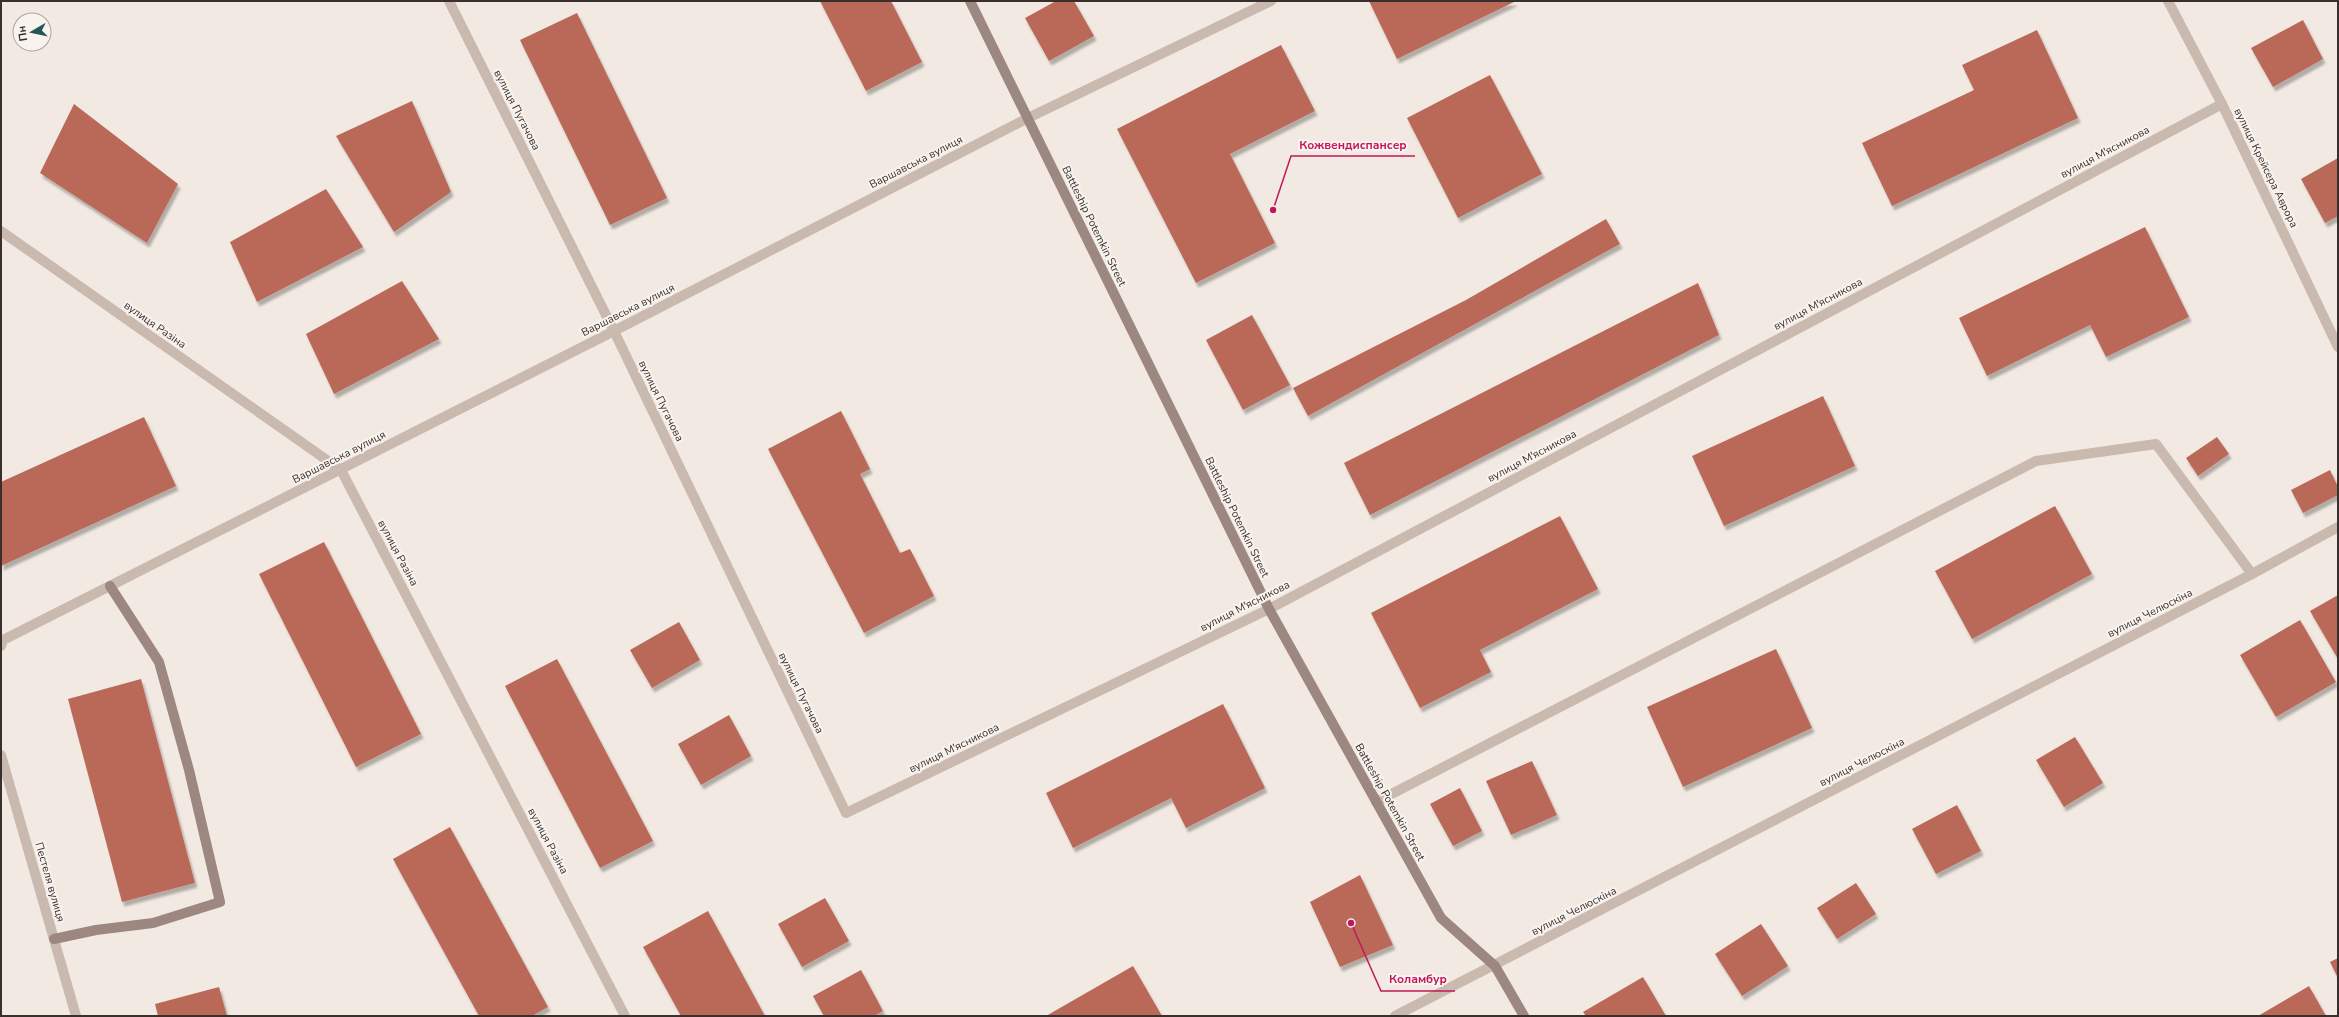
<svg xmlns="http://www.w3.org/2000/svg" width="2339" height="1017" font-family="'Nunito Sans',sans-serif">
  <defs>
    <filter id="shadow"><feDropShadow dx="2.5" dy="4.5" stdDeviation="1" flood-color="#0004"/></filter>
  </defs>
  <rect width="100%" height="100%" fill="#f1e9e2"/>
  <g fill="#ba6858" filter="url(#shadow)">
    <polygon points="820,1 891,1 922,62 866,91"/>
    <polygon points="1056,1 1074,1 1094,36 1049,61 1025,18"/>
    <polygon points="1369,1 1516,1 1397,59"/>
    <polygon points="577,13 667,198 610,225 520,40"/>
    <polygon points="2303,20 2323,59 2273,87 2251,48"/>
    <polygon points="2037,30 2078,118 1892,206 1862,143 1974,90 1962,65"/>
    <polygon points="1281,45 1315,111 1230,154 1275,243 1196,283 1117,129"/>
    <polygon points="1490,75 1542,174 1458,218 1407,118"/>
    <polygon points="412,101 451,192 394,232 336,136"/>
    <polygon points="74,104 178,184 147,243 40,173"/>
    <polygon points="2338,158 2338,216 2325,223 2301,179"/>
    <polygon points="326,189 363,247 257,302 230,242"/>
    <polygon points="1606,219 1620,244 1308,416 1293,388 1466,300"/>
    <polygon points="2145,227 2189,317 2106,357 2090,325 1987,376 1959,318"/>
    <polygon points="402,281 439,339 334,394 306,334"/>
    <polygon points="1698,283 1719,335 1370,515 1344,463"/>
    <polygon points="1252,315 1290,385 1243,410 1206,340"/>
    <polygon points="1823,396 1855,466 1724,526 1692,456"/>
    <polygon points="841,411 870,469 860,474 900,553 910,549 934,596 864,633 768,449"/>
    <polygon points="144,417 176,486 1,566 1,482"/>
    <polygon points="2217,437 2229,454 2198,476 2186,458"/>
    <polygon points="2330,470 2338,487 2338,495 2303,513 2291,490"/>
    <polygon points="2055,506 2092,574 1972,639 1935,571"/>
    <polygon points="1560,516 1598,589 1480,650 1491,672 1420,708 1371,613"/>
    <polygon points="324,542 421,734 356,767 259,574"/>
    <polygon points="2338,595 2338,659 2310,611"/>
    <polygon points="2300,620 2336,682 2276,717 2240,655"/>
    <polygon points="679,622 700,660 652,688 630,650"/>
    <polygon points="1776,649 1812,728 1683,787 1647,707"/>
    <polygon points="557,659 653,841 600,868 505,686"/>
    <polygon points="141,679 195,883 122,902 68,699"/>
    <polygon points="1223,704 1265,788 1186,828 1171,798 1073,848 1046,793"/>
    <polygon points="729,715 751,756 701,785 678,744"/>
    <polygon points="2075,737 2103,783 2064,807 2036,760"/>
    <polygon points="1532,761 1557,815 1511,835 1486,781"/>
    <polygon points="1460,788 1482,831 1453,846 1430,804"/>
    <polygon points="1957,805 1981,851 1936,874 1912,829"/>
    <polygon points="450,827 548,1007 532,1016 479,1016 393,859"/>
    <polygon points="1360,875 1393,945 1340,967 1310,902"/>
    <polygon points="1856,883 1876,914 1837,939 1817,908"/>
    <polygon points="825,898 849,941 802,967 778,924"/>
    <polygon points="708,911 765,1016 681,1016 643,947"/>
    <polygon points="1761,924 1788,966 1742,996 1715,954"/>
    <polygon points="2338,958 2338,978 2330,962"/>
    <polygon points="1133,966 1162,1016 1046,1016"/>
    <polygon points="861,970 883,1011 874,1016 824,1016 813,996"/>
    <polygon points="1643,977 1666,1016 1586,1016 1583,1012"/>
    <polygon points="2309,986 2326,1016 2258,1016"/>
    <polygon points="219,987 227,1016 158,1016 155,1004"/>
  </g>
  <g fill="none" stroke-linecap="round" stroke-linejoin="round">
    <polyline stroke="#c9b9af" stroke-width="10" points="1376,802 2036,461 2156,444 2252,574"/>
    <g stroke="#c9b9af" stroke-width="10">
      <polyline points="449,1 614,331 846,813 1269,609 2222,104"/>
      <polyline points="2168,1 2222,104 2338,347"/>
      <polyline points="1,231 341,470 625,1016"/>
      <polyline points="1,646 3,640 614,331 1028,118 1271,1"/>
      <polyline points="1,755 76,1016"/>
      <polyline points="1395,1016 2252,574 2338,527"/>
    </g>
    <g stroke="#9c8880" stroke-width="10">
      <polyline points="970,1 1269,609 1441,918 1495,966 1524,1016"/>
      <polyline points="54,939 96,930 153,923 220,902 189,770 159,662 110,586"/>
    </g>
  </g>
  <g text-anchor="middle" dominant-baseline="central" stroke-width="4" stroke-linejoin="round" paint-order="stroke">
    <g font-size="11" fill="#392f2c" stroke="#f9f3ef">
      <text transform="translate(517 110) rotate(63)">вулиця Пугачова</text>
      <text transform="translate(2105 152) rotate(-28)">вулиця М'ясникова</text>
      <text transform="translate(916 162) rotate(-27)">Варшавська вулиця</text>
      <text transform="translate(2266 168) rotate(64)">вулиця Крейсера Аврора</text>
      <text transform="translate(1094 226) rotate(64)">Battleship Potemkin Street</text>
      <text transform="translate(1818 304) rotate(-28)">вулиця М'ясникова</text>
      <text transform="translate(628 310) rotate(-27)">Варшавська вулиця</text>
      <text transform="translate(155 325) rotate(35)">вулиця Разіна</text>
      <text transform="translate(661 401) rotate(64)">вулиця Пугачова</text>
      <text transform="translate(1532 456) rotate(-28)">вулиця М'ясникова</text>
      <text transform="translate(339 457) rotate(-27)">Варшавська вулиця</text>
      <text transform="translate(1237 517) rotate(64)">Battleship Potemkin Street</text>
      <text transform="translate(398 553) rotate(62)">вулиця Разіна</text>
      <text transform="translate(1245 606) rotate(-27)">вулиця М'ясникова</text>
      <text transform="translate(2150 613) rotate(-27)">вулиця Челюскіна</text>
      <text transform="translate(801 693) rotate(64)">вулиця Пугачова</text>
      <text transform="translate(954 748) rotate(-26)">вулиця М'ясникова</text>
      <text transform="translate(1862 762) rotate(-27)">вулиця Челюскіна</text>
      <text transform="translate(1390 802) rotate(61)">Battleship Potemkin Street</text>
      <text transform="translate(548 841) rotate(62)">вулиця Разіна</text>
      <text transform="translate(50 882) rotate(74)">Пестеля вулиця</text>
      <text transform="translate(1574 911) rotate(-27)">вулиця Челюскіна</text>
    </g>
  </g>
  <path fill="none" stroke="#c2185b" stroke-width="1.5" d="M1273 210L1291 156H1415M1351 923L1381 991H1455"/>
  <g fill="#c2185b" stroke="#f9f3ef" stroke-width="1.5">
    <circle cx="1273" cy="210" r="4"/>
    <circle cx="1351" cy="923" r="4"/>
  </g>
  <g font-size="12" text-anchor="middle" font-weight="bold" fill="#c2185b" stroke="#f9f3ef" stroke-width="4" stroke-linejoin="round" paint-order="stroke">
    <text x="1353" y="149">Кожвендиспансер</text>
    <text x="1418" y="983">Коламбур</text>
  </g>
  <rect width="2339" height="1017" fill="none" stroke="#392f2c" stroke-width="4"/>
  <g transform="translate(32 32) rotate(261)"><circle r="19" fill="#f9f3ef" stroke="#aca5a1"/>
  <path d="M0-3L7 15L0 10L-7 15Z" fill="#265655"/>
  <text y="-6" font-size="11" font-weight="bold" text-anchor="middle" fill="#392f2c">Пн</text>
  </g>
</svg>
